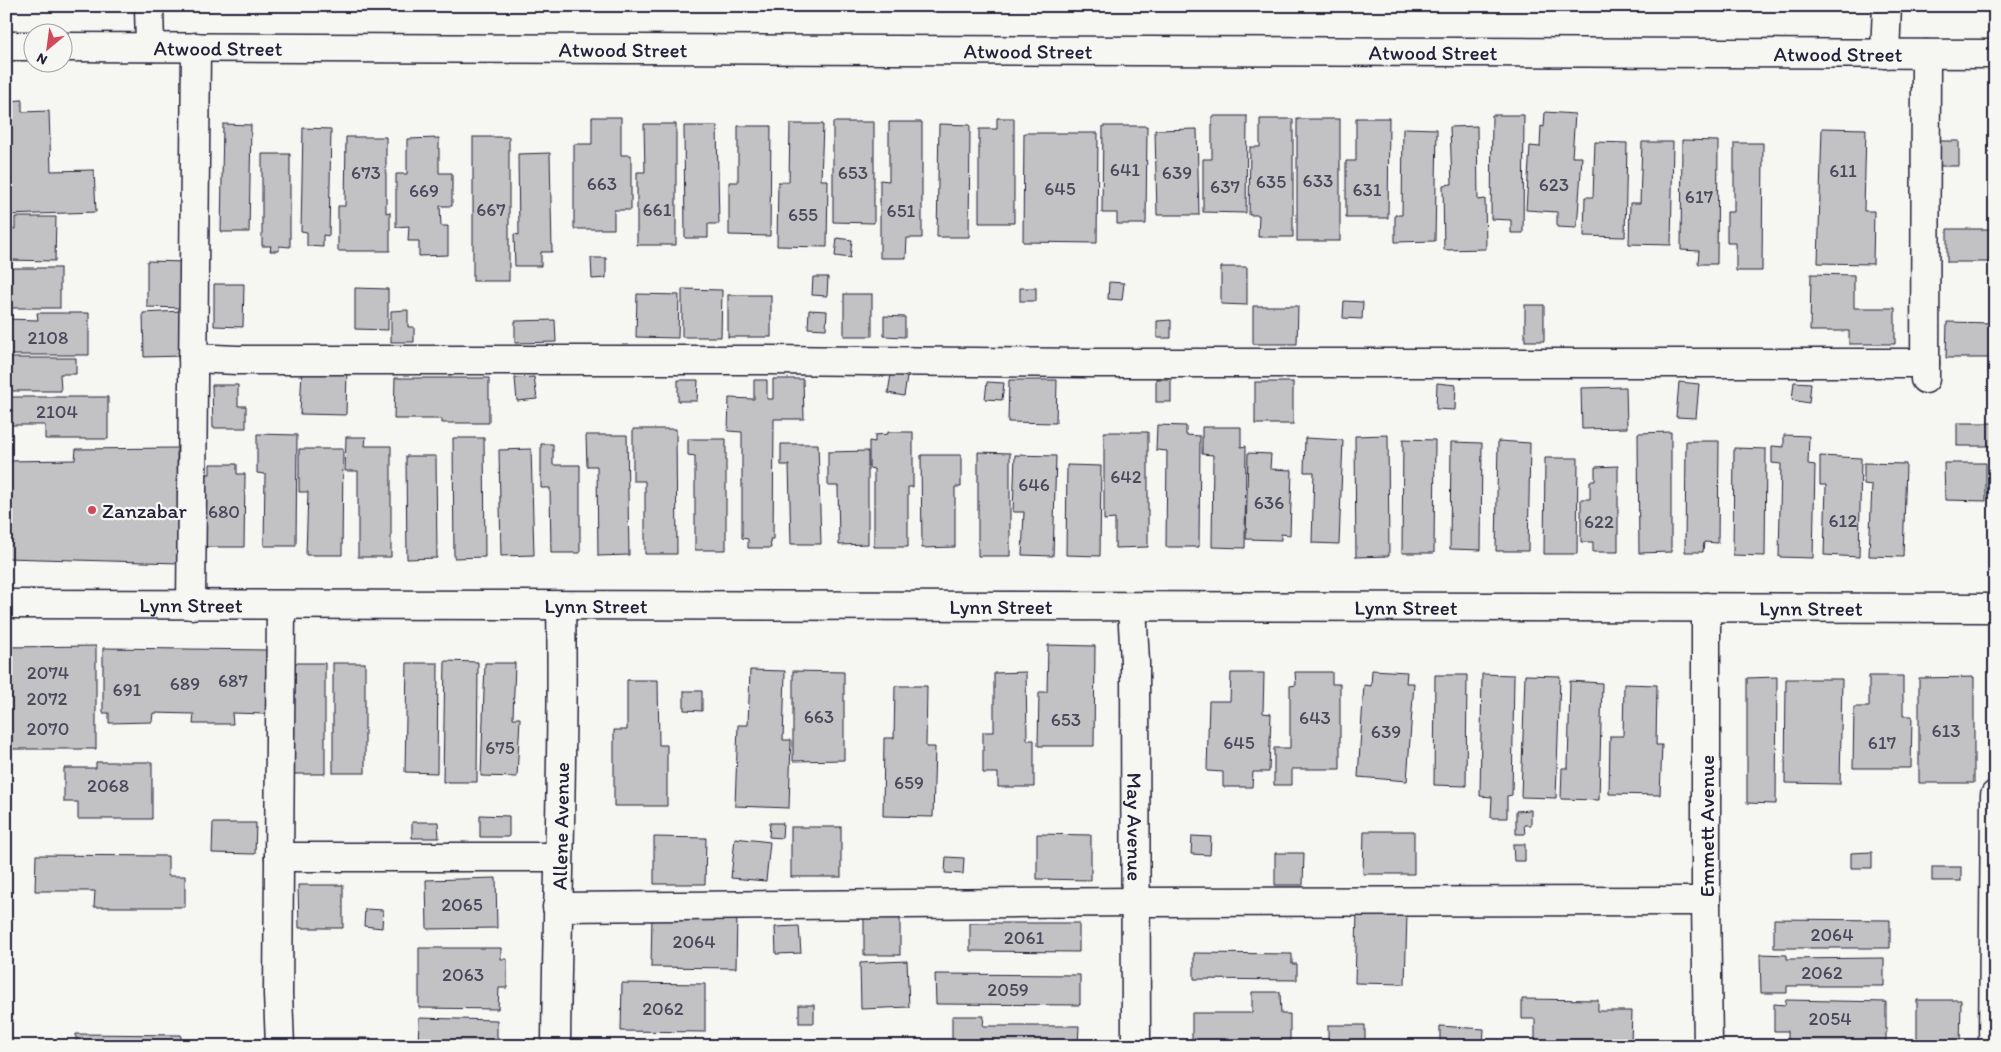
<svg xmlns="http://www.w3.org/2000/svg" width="2001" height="1052" font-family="Itim,sans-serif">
  <rect width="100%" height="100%" fill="#f6f6f2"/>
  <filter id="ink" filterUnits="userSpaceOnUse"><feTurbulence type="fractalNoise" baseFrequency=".02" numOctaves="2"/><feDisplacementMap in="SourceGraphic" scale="10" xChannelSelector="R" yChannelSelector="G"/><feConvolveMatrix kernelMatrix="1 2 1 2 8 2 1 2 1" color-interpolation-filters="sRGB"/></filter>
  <g filter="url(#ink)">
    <g fill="#c2c2c4" stroke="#22223b">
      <polygon points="22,100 22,112 49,111 51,171 94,170 96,212 6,215 6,101"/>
      <polygon points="1545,112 1575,114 1572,157 1582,157 1577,228 1557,227 1557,212 1526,210 1530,146 1540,147 1541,126 1544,127"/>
      <polygon points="1492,115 1524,115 1523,233 1511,233 1511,220 1491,219"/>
      <polygon points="1212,116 1247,116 1246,213 1203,212 1203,159 1212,159"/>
      <polygon points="592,117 621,117 621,155 631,155 631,210 614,210 614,229 574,229 574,144 592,144"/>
      <polygon points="997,118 1014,118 1014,223 979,223 979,129 997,129"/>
      <polygon points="1356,118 1389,118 1388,218 1346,218 1346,161 1356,161"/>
      <polygon points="1260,119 1293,119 1293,237 1258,237 1259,215 1249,215 1250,147 1260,147"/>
      <rect x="1297" y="119" width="43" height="122"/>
      <polygon points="833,122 874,122 874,223 833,222"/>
      <polygon points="889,122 922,122 922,238 907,238 906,258 880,258 880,180 889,181"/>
      <polygon points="223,124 251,125 249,232 221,232"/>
      <polygon points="644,124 676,124 676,245 637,245 637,172 645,172"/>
      <polygon points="790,124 823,124 821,180 828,180 827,247 777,246 778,182 789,182"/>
      <polygon points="939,124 970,125 969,237 937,237"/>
      <polygon points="684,126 717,126 719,224 708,224 708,238 685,238"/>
      <polygon points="738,126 771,126 770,236 729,235 729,182 738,182"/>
      <polygon points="1103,126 1147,126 1146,224 1117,224 1117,213 1102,213"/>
      <polygon points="1477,126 1478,200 1485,199 1486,249 1444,250 1443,185 1452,184 1450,127"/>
      <polygon points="303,128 331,129 329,236 323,235 323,247 307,246 307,232 301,231"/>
      <polygon points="1403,128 1437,129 1435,241 1395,242 1395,215 1402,215"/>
      <polygon points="1822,128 1866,129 1864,211 1874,211 1873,264 1818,263"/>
      <polygon points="1197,129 1199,215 1157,215 1155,130"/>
      <polygon points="1024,133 1098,133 1097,243 1023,242"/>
      <polygon points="346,137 386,137 386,213 390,212 390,251 338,251 338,206 345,206"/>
      <rect x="473" y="137" width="36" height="144"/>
      <polygon points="439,138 439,173 452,173 452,206 440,206 441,226 448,226 448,255 419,256 419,241 408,241 409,226 396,227 396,174 407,174 407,139"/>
      <polygon points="1682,140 1718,141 1717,264 1698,264 1699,251 1681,250"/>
      <rect x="1938" y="141" width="21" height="25"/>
      <polygon points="1595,142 1627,143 1625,237 1584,236 1585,197 1593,197"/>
      <polygon points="1642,142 1673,142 1671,245 1629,244 1630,203 1640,203"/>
      <polygon points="1734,143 1763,143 1762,271 1736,271 1736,243 1727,243 1727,212 1734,212"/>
      <polygon points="550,153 552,252 541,252 541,266 515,266 514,234 519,235 518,154"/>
      <polygon points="262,154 290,154 290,247 279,246 279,251 270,251 271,246 262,246"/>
      <polygon points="15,217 56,217 55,261 6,260 6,229 15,229"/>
      <polygon points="1947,229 1995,229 1994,262 1947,262"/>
      <polygon points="837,238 852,240 850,258 835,256"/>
      <polygon points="591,258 606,258 606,278 592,279"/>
      <polygon points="147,261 186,262 185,308 147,307"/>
      <polygon points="1221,267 1247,267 1247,305 1221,304"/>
      <rect x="6" y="268" width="54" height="40"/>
      <polygon points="1811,274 1854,275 1854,308 1895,308 1895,344 1849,344 1849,331 1810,331"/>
      <polygon points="813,277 828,277 827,296 812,295"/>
      <polygon points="1109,282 1124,283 1122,300 1108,299"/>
      <polygon points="214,284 244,284 243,327 214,326"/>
      <polygon points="355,288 388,289 388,330 355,329"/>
      <rect x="1020" y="288" width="16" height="13"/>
      <polygon points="682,289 722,290 721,337 682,337"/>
      <polygon points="637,294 679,295 678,338 636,337"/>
      <rect x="844" y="294" width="28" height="42"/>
      <rect x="728" y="295" width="43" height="42"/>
      <polygon points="1344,301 1363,302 1362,319 1343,318"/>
      <rect x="1525" y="305" width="19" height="36"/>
      <polygon points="1253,306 1298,306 1297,344 1253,344"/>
      <polygon points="408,310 408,327 414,327 414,342 391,342 391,311"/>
      <polygon points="809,310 827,311 826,329 808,328"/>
      <polygon points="181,311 182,356 144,357 143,313"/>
      <polygon points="37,313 89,313 89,355 6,355 6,319 38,320"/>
      <polygon points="884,316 905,317 905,337 884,336"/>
      <polygon points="555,320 556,342 515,343 515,321"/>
      <polygon points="1171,320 1171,338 1157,338 1157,321"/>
      <polygon points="1947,322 1994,323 1994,358 1946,358"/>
      <polygon points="6,358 76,358 76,374 60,374 61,391 6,391"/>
      <polygon points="302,368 347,369 346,415 300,414"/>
      <polygon points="891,374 907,377 904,396 888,393"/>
      <polygon points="534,377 537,399 517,401 515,378"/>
      <polygon points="395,378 489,378 489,423 442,423 442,419 394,419"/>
      <polygon points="773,379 803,379 804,419 774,419 773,539 770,539 771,548 748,548 748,539 742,538 742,432 728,431 729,398 754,399 754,380 767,380 767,399 773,399"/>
      <rect x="1156" y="379" width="15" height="23"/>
      <polygon points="678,380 698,380 697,401 678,401"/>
      <polygon points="1009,380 1057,380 1056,423 1008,422"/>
      <polygon points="987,382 1004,383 1002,400 985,399"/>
      <rect x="1255" y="382" width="38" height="42"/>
      <polygon points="1679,382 1699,384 1696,418 1676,417"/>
      <polygon points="1794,382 1811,383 1809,403 1792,400"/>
      <polygon points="1437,383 1456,385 1455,410 1436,409"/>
      <polygon points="212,385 238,385 238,406 246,406 246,428 213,428"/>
      <polygon points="1626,387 1627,428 1582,429 1581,388"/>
      <polygon points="6,397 108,397 108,439 45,439 45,425 6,425"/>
      <rect x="1957" y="423" width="38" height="23"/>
      <polygon points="1157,425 1186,426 1186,435 1200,436 1199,547 1166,547 1167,451 1156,450"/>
      <polygon points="1202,427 1241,427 1241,447 1246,446 1245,548 1212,547 1213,455 1202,454"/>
      <polygon points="633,429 676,429 677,554 645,554 645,481 633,481"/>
      <polygon points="888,432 913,432 913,487 908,487 908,547 874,547 874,469 869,468 869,441 875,442 875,435 888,434"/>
      <polygon points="1104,432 1148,432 1148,547 1115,548 1115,519 1104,520"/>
      <polygon points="1671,432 1671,552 1639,553 1638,433"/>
      <polygon points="257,434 297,435 296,546 264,546 265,474 257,473"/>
      <polygon points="586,435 627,435 629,555 598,556 597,466 587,466"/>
      <polygon points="1388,435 1389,556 1356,557 1355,436"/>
      <polygon points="1784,435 1809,436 1808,464 1815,465 1813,558 1779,557 1781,464 1772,463 1772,446 1784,447"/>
      <polygon points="346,437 366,437 365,446 391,446 391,557 358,557 358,471 345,471"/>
      <polygon points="453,438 484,438 485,557 454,558"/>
      <polygon points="1305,438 1343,440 1339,544 1312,543 1314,472 1304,472"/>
      <polygon points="688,439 726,439 726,550 695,550 695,456 688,455"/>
      <polygon points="1403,439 1435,440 1434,553 1402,553"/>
      <polygon points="1498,441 1530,443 1528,551 1496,551"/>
      <polygon points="1686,441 1719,441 1718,543 1704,542 1703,552 1685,552"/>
      <polygon points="1451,442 1482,443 1481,550 1450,549"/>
      <polygon points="541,444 553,444 553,465 580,465 580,553 551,553 550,488 541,488"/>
      <polygon points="781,444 818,444 821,544 791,544 789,465 781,465"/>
      <polygon points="177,448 179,563 6,558 6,461 75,460 76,449"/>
      <polygon points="1734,448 1766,449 1765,556 1733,555"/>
      <polygon points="299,449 343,449 342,555 306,555 308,492 299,492"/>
      <polygon points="531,449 534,555 501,556 499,450"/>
      <polygon points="868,451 868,544 839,545 838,486 828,486 828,452"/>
      <polygon points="978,452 1010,453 1010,556 978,556"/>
      <polygon points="1248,453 1271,454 1270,469 1292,470 1290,535 1281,534 1281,540 1246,539"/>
      <polygon points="921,455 961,455 961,487 955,487 955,547 922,548"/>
      <polygon points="1015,455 1056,456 1053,556 1022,555 1024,512 1013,512"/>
      <polygon points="406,456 436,456 437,558 407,559"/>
      <polygon points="1820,456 1861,458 1859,557 1824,555 1826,485 1820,485"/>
      <polygon points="1545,458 1578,458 1577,554 1544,554"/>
      <polygon points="1864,463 1906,464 1903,557 1869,556 1872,485 1864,484"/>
      <polygon points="1944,463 1986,463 1986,501 1945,500"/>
      <polygon points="210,464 237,464 237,474 245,474 244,547 204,547 204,474 210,474"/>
      <polygon points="1067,465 1101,466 1100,556 1066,555"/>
      <polygon points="1618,466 1618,552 1593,552 1593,542 1581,542 1581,499 1590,499 1590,481 1595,481 1595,467"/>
      <polygon points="1048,645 1095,646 1094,746 1038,746 1039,692 1047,692"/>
      <polygon points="96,646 96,749 6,749 6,647"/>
      <polygon points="103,648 267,650 266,714 232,713 233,724 193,724 194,714 153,713 152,722 109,723 109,713 103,713"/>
      <polygon points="445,661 478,662 477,782 443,782"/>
      <polygon points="293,663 325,663 325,774 292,774"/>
      <rect x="333" y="663" width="32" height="110"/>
      <polygon points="407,663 438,663 437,773 405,772"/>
      <polygon points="485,663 515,663 513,718 520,718 517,777 481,776"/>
      <polygon points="750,670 785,671 783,740 791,740 789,808 735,806 738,725 748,725"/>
      <polygon points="1372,670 1407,672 1406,683 1414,683 1407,781 1358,777 1364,685 1371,686"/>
      <polygon points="793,671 844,672 844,760 793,761"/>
      <polygon points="1026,672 1027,740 1034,740 1034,787 998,787 998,773 983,773 983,732 994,732 994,673"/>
      <polygon points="1295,672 1332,672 1332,684 1340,684 1340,769 1292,769 1292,785 1274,785 1274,748 1290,748 1290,686 1296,685"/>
      <polygon points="1231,673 1264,673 1263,713 1271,714 1269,772 1253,772 1252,787 1223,787 1223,772 1207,771 1209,701 1230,701"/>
      <polygon points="1482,674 1514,675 1512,795 1507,796 1507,818 1491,818 1492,797 1480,796"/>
      <polygon points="1435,675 1467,675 1466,786 1434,785"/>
      <polygon points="1525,675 1560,676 1556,798 1521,797"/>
      <polygon points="1869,676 1903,676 1903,716 1912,716 1911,768 1853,768 1854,707 1869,707"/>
      <polygon points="1777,677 1776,804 1747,803 1747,678"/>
      <polygon points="1974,677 1974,783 1919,783 1919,678"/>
      <polygon points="1786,679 1842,679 1840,784 1785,783"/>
      <polygon points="627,680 658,680 659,745 667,745 667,806 614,806 614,730 627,730"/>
      <polygon points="1570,681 1602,683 1599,800 1561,799 1562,768 1568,768"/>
      <polygon points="1624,684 1657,685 1656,745 1662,745 1660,795 1609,794 1610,736 1623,736"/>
      <polygon points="895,686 927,686 926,747 935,747 933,817 883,816 884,738 894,738"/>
      <polygon points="684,691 702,691 702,711 684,710"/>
      <polygon points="96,762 152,762 152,819 78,819 78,802 64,802 64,768 96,768"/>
      <polygon points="1531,810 1531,825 1524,825 1525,834 1516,834 1516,811"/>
      <polygon points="480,815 509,816 509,837 480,837"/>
      <polygon points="412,822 438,822 439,838 412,838"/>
      <polygon points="213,823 256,823 255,854 212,853"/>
      <polygon points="770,823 783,823 782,838 769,837"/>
      <rect x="791" y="827" width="50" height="50"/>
      <polygon points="1364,831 1414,831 1414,874 1363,874"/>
      <polygon points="1037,834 1091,835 1091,880 1037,879"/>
      <polygon points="1192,836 1211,837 1210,855 1191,854"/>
      <polygon points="654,837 706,838 705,884 654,884"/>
      <polygon points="735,838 770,842 766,881 731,878"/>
      <polygon points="1513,844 1525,844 1525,861 1514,861"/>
      <polygon points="1872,852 1872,868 1851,868 1851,853"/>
      <polygon points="1275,853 1304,853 1303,885 1275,885"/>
      <polygon points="36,855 168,856 168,876 185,876 185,907 94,907 95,891 35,891"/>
      <polygon points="946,857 964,858 963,874 945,873"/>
      <rect x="1932" y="867" width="29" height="14"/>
      <polygon points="496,878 497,928 427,929 426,880"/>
      <polygon points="298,885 343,885 343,928 299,928"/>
      <polygon points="365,909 383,910 382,928 364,926"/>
      <rect x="864" y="913" width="36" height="42"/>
      <polygon points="1357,913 1407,914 1405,984 1355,983"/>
      <polygon points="652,915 737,915 736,968 651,967"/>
      <polygon points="1774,919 1890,920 1890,948 1774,948"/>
      <polygon points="970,923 1079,923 1079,952 970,951"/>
      <polygon points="799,926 801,953 776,954 775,927"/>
      <polygon points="419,948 501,948 501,959 507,959 507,988 499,988 498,1009 419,1008"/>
      <polygon points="1194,953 1292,954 1292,964 1297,964 1297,980 1194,979"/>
      <polygon points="1760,954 1787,955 1787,959 1884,958 1884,986 1787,986 1787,993 1761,993"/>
      <polygon points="907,961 909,1007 861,1009 860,963"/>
      <polygon points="935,974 1080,975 1080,1005 936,1004"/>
      <polygon points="622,983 705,984 705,1032 621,1031"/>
      <polygon points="1252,992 1280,992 1281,1014 1290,1014 1290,1041 1192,1041 1192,1013 1252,1013"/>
      <polygon points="1522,999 1598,1000 1598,1011 1632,1011 1631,1043 1588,1043 1588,1046 1535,1046 1535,1019 1522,1019"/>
      <polygon points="1786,1000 1886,1002 1886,1046 1788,1046 1788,1031 1774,1031 1774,1004 1785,1005"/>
      <polygon points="1917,1000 1961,1000 1960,1046 1917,1046"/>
      <rect x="799" y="1005" width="15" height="18"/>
      <polygon points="952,1016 984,1016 983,1026 1079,1026 1078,1046 952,1046"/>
      <polygon points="419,1018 497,1020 497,1046 418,1046"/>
      <polygon points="1328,1025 1365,1025 1365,1043 1328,1044"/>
      <polygon points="1440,1026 1484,1029 1483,1046 1440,1046"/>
      <polygon points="76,1034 181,1035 181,1046 76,1046"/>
      <polygon points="323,1038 371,1038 370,1046 323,1046"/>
      <rect x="861" y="1041" width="19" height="5"/>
      <polygon points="619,1045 710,1046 619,1046"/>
    </g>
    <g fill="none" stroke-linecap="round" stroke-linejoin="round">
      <g stroke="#22223b" stroke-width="31">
        <g id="minor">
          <polyline points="149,6 150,47"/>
          <polyline points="6,46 32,46"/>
          <path id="s1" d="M62,47L1995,54"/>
          <polyline points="1885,54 1887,6"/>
          <polyline points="193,358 237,360 768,360 1082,363 1925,363"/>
          <polyline points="1925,379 1926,54"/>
          <path id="s2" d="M6,604L1995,608"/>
          <polyline points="191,605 196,47"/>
          <path id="s3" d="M1132,607L1135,662L1136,1046"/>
          <polyline points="1706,607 1706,901 1708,1046"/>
          <polyline points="279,857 558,857"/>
          <polyline points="557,907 1136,902 1706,901"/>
          <polyline points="280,1046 278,994 281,605"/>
          <path id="s4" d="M556,1046C557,899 564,753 561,606"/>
          <polyline points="1993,1046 1995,795"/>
        </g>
      </g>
      <use href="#minor" stroke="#f6f6f2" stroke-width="28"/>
    </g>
  </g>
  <circle fill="#d1495b" stroke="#f6f6f2" stroke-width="2" cx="92" cy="510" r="5"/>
  <g text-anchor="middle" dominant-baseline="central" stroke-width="4.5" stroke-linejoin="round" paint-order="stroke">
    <g font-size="19" fill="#4a4a5d">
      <text x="1125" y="169">641</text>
      <text x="1843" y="170">611</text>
      <text x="366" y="172">673</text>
      <text x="853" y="172">653</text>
      <text x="1177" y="172">639</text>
      <text x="1318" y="180">633</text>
      <text x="1271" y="181">635</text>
      <text x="602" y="183">663</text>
      <text x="1554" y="184">623</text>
      <text x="1225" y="186">637</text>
      <text x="1060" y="188">645</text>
      <text x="1367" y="189">631</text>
      <text x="424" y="190">669</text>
      <text x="1699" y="196">617</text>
      <text x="491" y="209">667</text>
      <text x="657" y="209">661</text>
      <text x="901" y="210">651</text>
      <text x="803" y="214">655</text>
      <text x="48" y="337">2108</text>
      <text x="57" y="411">2104</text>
      <text x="1126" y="476">642</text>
      <text x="1034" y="484">646</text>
      <text x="1269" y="502">636</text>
      <text x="224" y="511">680</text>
      <text x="1843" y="520">612</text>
      <text x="1599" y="521">622</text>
      <text x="48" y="672">2074</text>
      <text x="233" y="680">687</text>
      <text x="185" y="683">689</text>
      <text x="127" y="689">691</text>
      <text x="47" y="698">2072</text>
      <text x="819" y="716">663</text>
      <text x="1315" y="717">643</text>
      <text x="1066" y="719">653</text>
      <text x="48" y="728">2070</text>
      <text x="1946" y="730">613</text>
      <text x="1386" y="731">639</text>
      <text x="1239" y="742">645</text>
      <text x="1882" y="742">617</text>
      <text x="500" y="747">675</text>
      <text x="909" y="782">659</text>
      <text x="108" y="785">2068</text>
      <text x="462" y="904">2065</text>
      <text x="1832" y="934">2064</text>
      <text x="1024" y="937">2061</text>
      <text x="694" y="941">2064</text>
      <text x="1822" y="972">2062</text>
      <text x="463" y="974">2063</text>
      <text x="1008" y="989">2059</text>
      <text x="663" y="1008">2062</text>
      <text x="1830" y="1018">2054</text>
    </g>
    <g font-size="21" fill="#22223b" stroke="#f6f6f2">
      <text stroke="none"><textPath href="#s1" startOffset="156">Atwood Street</textPath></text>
      <text stroke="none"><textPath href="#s1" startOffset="561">Atwood Street</textPath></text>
      <text stroke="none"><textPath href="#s1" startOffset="966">Atwood Street</textPath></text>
      <text stroke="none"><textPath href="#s1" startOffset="1371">Atwood Street</textPath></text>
      <text stroke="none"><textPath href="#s1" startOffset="1776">Atwood Street</textPath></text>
      <text stroke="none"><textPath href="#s2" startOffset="185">Lynn Street</textPath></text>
      <text stroke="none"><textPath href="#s2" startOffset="995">Lynn Street</textPath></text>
      <text stroke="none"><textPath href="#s2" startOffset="590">Lynn Street</textPath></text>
      <text stroke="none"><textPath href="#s2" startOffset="1400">Lynn Street</textPath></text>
      <text stroke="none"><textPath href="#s2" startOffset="1805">Lynn Street</textPath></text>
      <text stroke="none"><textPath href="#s4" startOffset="220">Allene Avenue</textPath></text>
      <text stroke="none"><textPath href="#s3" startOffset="220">May Avenue</textPath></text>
      <text transform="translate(1706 826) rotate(-90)">Emmett Avenue</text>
    </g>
    <g font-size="21" fill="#22223b" stroke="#f6f6f2" text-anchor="start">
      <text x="102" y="510">Zanzabar</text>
    </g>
  </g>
  <rect width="2001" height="1052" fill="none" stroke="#f6f6f2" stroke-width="25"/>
  <rect x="12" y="12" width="1976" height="1027" fill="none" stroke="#22223b" stroke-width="2" filter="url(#ink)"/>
  <g transform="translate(48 48) rotate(209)"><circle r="24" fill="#f6f6f2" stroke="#a1a1a9"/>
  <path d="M0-4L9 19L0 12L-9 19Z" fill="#d1495b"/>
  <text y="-8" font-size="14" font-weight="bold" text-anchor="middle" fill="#22223b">N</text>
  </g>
</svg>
